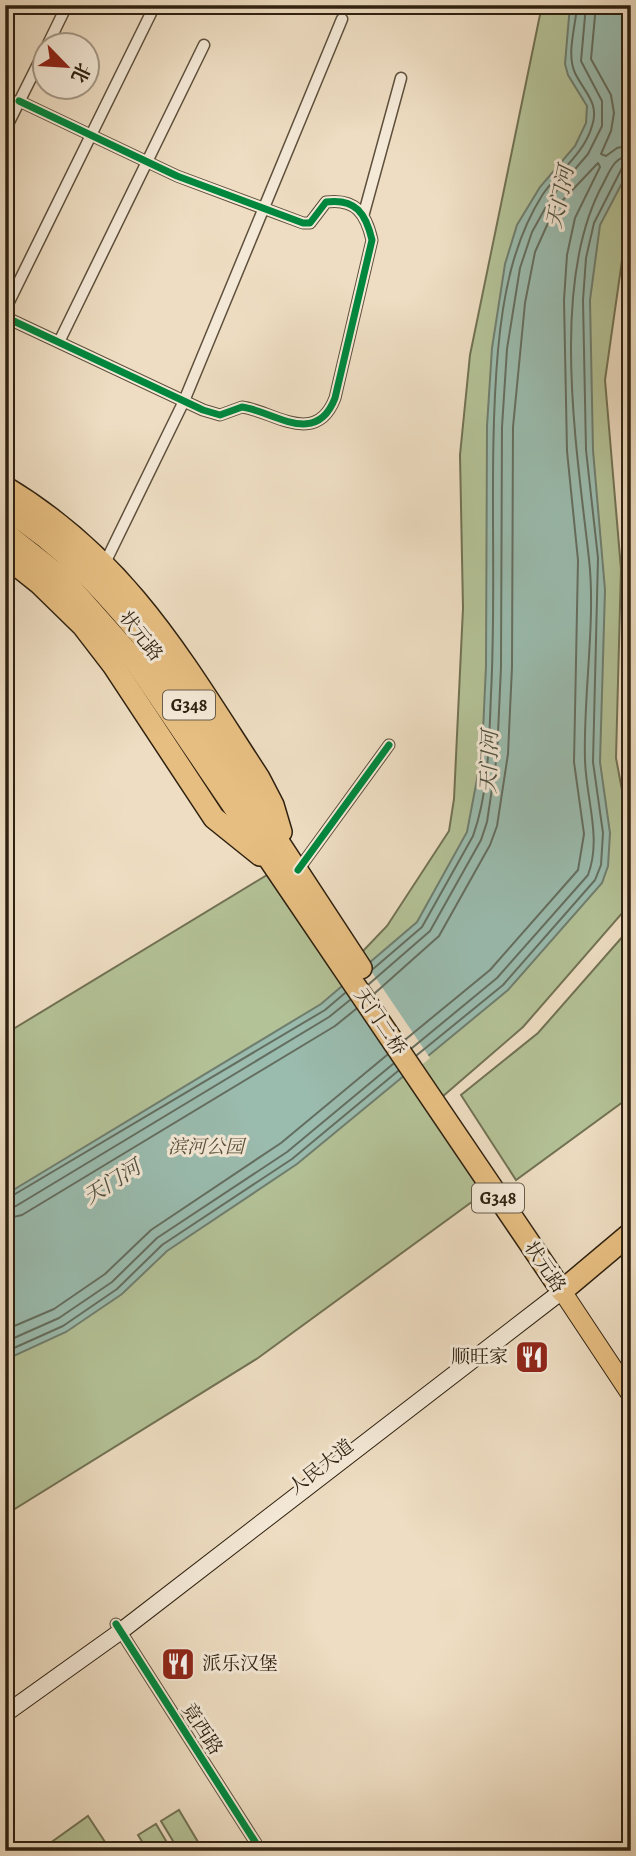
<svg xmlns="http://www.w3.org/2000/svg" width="636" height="1856" font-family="Alegreya,'Noto Serif SC',serif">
  <rect width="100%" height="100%" fill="#eeddc2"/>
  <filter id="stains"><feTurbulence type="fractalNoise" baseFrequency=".00286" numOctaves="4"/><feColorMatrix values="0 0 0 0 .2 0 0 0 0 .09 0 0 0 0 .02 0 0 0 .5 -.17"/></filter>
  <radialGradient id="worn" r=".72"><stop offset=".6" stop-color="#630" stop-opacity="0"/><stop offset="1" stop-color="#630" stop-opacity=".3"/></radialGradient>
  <g fill="#b4c297" stroke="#717254" stroke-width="2">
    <polygon points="542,5 631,5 631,197 605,380 621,569 616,758 631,838 631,903 523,1027 427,1110 484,1193 258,1358 5,1515 5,1034 267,875 333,972 364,950 387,926 449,831 454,799 463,608 460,455 470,355"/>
    <polygon points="631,927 631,1096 516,1180 461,1095 538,1033"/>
    <polygon points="179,1810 201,1847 195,1851 179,1851 161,1821"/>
    <polygon points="88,1816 111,1851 39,1851"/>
    <polygon points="156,1824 172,1851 148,1851 138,1835"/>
  </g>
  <polygon fill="#9abcaf" stroke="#6f7e6f" stroke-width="2" points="570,5 631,5 631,166 600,225 590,300 593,450 605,590 600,762 610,833 608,866 602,883 508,990 297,1164 167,1251 122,1294 66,1332 5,1360 5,1195 321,1004 417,922 467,832 482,753 486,666 487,426 492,348 505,264 517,225 540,187 575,146 586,123 587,106 568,75 565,64"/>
  <polygon fill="#eeddc2" points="365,962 430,1058 407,1077 341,982"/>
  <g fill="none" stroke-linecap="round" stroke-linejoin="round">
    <g stroke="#646e60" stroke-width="2">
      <polyline points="596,5 591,59 611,95 614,113 611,131 601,154 606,156 617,148 631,145"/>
      <path d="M373,969L422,927L473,836C489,791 489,741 491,694C497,580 488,465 498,350C503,296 513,241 543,194C559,171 584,154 592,126C600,103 584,92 575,73C566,53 576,26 577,5"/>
      <polyline points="369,984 430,931 481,840 487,822 497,755 501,667 502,427 507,349 520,268 532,232 552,196 588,154 602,126 602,101 581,61 586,5"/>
      <polyline points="375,993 439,936 490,845 497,826 508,754 512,667 513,427 525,303 535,252 548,223 561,202 598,163 600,167 575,218 567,255 564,300 567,451 578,560 574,762 584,834 578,870 490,970 406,1039"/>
      <path d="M412,1048L497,978L588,875C602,838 586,799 585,760C583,696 596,621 589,559C577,451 549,282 603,184C610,171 614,156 631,156"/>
      <polyline points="417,1055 503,985 595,880 601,865 603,833 593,762 598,558 586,450 583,300 586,258 594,223 622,168 631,164"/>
      <polyline points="5,1200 325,1010 345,993"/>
      <polyline points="5,1209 16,1206 329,1017 350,1000"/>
      <polyline points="5,1219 22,1215 335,1026 356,1009"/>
      <polyline points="5,1330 54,1309 105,1274 151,1230 281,1143 387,1055"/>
      <polyline points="5,1342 59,1318 112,1282 157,1238 287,1152 393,1064"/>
      <polyline points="5,1352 63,1326 117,1289 162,1245 292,1159 398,1071"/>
    </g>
    <g stroke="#5e503c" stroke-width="13">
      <g id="street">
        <polyline points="47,46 67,5"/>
        <polyline points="5,130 46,48"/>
        <polyline points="364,213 401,78"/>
        <polyline points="5,310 155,5"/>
        <path d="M5,317L203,410L220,415L242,407C273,411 316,448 335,398L372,240C366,214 356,198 326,202L310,223H303L177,176L19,101"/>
        <polyline points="59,342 204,45"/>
        <polyline points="105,563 184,401 342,19"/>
        <polyline points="298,870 389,745"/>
        <polyline points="116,1624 261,1851"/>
      </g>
    </g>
    <g stroke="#2e2110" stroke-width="18">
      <polyline id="secondary" points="5,1714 121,1631 562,1291"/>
    </g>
    <g stroke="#2e2110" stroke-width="20">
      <polyline id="primary" points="562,1291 631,1395"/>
    </g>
    <g stroke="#2e2110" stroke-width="24">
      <g id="highway">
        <path d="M5,487C128,561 183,662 259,778L273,805L281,832"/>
        <path d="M5,509C64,545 107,594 150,646L361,968"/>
        <polyline points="5,533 63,579 133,658 562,1291 631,1233"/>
        <polyline points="5,556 39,583 83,626 113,665 214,818 260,855"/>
      </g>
    </g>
    <use href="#street" stroke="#f4e9d7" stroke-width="10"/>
    <use href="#secondary" stroke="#f4e9d7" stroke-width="16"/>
    <use href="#primary" stroke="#e7be81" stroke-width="18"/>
    <use href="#highway" stroke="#e7be81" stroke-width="21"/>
    <g stroke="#f4e9d7" stroke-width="11">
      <g id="cycleway">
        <path d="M5,317L203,410L220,415L242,407C273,411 316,448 335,398L372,240C366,214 356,198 326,202L310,223H303L177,176L19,101"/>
        <polyline points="298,870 389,745"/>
        <polyline points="116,1624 261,1851"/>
      </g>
    </g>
    <use href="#cycleway" stroke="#00873e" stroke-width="7"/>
  </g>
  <defs>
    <g id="restaurant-square" transform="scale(1.75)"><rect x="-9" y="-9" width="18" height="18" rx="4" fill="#8f2418" stroke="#f4e9d7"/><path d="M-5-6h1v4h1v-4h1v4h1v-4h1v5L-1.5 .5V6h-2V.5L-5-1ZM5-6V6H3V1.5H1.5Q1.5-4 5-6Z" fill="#fff"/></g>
  </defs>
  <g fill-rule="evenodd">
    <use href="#restaurant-square" x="532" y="1357"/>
    <use href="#restaurant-square" x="178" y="1664"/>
  </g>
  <g text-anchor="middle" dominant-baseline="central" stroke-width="6" stroke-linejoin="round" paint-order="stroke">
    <g fill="#f4e9d7" stroke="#695d4c" stroke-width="2">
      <rect x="163" y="690.5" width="52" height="29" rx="5"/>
      <rect x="472" y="1183.5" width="52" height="29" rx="5"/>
    </g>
    <g font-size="18" font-weight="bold" fill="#2e2110">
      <text x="189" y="705">G348</text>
      <text x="498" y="1198">G348</text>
    </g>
    <g font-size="19" fill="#2e2110" stroke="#f4e9d7">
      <text transform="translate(141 636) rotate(52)">状元路</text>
      <text transform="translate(380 1022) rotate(56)">天门二桥</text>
      <text transform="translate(545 1267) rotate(56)">状元路</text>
      <text transform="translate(321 1467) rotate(-38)">人民大道</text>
      <text transform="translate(202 1729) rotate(57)">竟西路</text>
    </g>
    <g font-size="19" font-style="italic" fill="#565138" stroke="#f4e9d7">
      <text x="206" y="1147">滨河公园</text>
    </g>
    <g font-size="19" fill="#2e2110" stroke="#f4e9d7" text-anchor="end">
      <text x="508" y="1357">顺旺家</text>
      <text x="202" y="1664" text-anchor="start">派乐汉堡</text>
    </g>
    <g font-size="21" font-style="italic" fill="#4e5040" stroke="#f4e9d7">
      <text transform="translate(560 197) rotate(-78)">天门河</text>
      <text transform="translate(489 762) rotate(-88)">天门河</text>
      <text transform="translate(112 1182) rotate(-32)">天门河</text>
    </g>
  </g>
  <rect width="636" height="1856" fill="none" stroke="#eeddc2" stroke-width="28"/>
  <rect x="7" y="7" width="622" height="1842" fill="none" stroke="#2e2110" stroke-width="3.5"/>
  <rect x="14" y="14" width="608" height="1828" fill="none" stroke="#2e2110" stroke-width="2"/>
  <g transform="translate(66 66) rotate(115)"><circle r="33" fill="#f4e9d7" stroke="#a59987" stroke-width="2"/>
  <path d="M0-5L12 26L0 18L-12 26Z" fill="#8f2418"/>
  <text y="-10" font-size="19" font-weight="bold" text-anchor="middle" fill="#2e2110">北</text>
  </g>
  <rect width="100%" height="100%" filter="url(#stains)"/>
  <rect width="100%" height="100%" fill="url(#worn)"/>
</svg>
